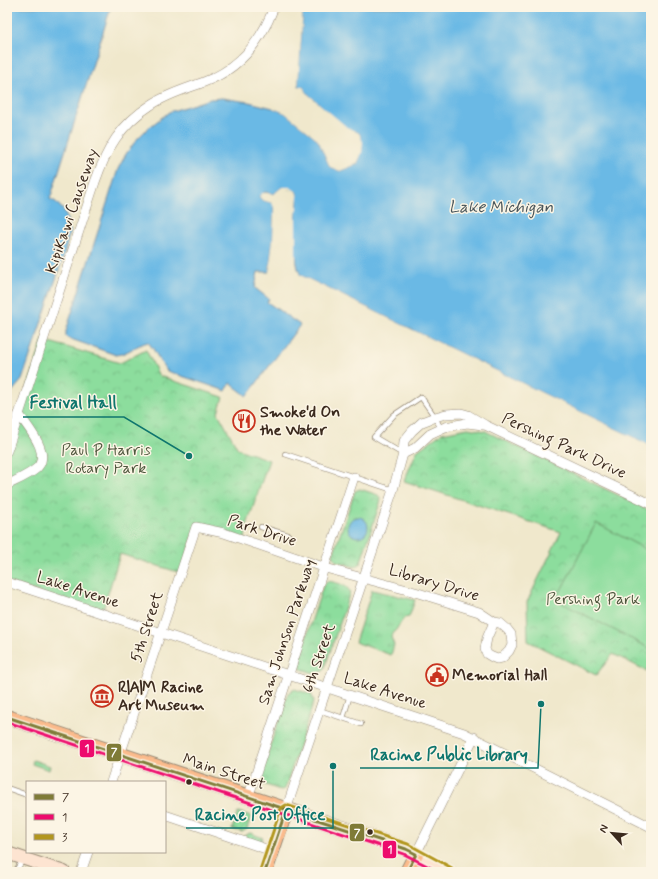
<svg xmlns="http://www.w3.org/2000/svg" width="658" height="879" font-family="Mynerve,sans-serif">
  <defs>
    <pattern id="grass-tufts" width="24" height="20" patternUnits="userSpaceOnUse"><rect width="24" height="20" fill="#8cdd9d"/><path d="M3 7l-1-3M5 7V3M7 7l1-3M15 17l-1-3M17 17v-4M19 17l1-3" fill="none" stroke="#7abe87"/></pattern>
    <pattern id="park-crowns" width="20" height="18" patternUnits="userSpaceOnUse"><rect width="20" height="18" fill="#8cdd9d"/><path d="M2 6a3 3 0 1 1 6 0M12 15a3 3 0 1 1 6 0" fill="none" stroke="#7abe87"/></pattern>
    <pattern id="garden-furrows" width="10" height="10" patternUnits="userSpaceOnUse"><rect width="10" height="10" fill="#8cdd9d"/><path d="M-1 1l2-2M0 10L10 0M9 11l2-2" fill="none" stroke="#7abe87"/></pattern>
  </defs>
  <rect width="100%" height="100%" fill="#fcf5e5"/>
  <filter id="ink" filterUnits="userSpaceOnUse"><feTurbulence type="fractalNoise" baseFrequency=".025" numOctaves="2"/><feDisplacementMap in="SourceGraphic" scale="8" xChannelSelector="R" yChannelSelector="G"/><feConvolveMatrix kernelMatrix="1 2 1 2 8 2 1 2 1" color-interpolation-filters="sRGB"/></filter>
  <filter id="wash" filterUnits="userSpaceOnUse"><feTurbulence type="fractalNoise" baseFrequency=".012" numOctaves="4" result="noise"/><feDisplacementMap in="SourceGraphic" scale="16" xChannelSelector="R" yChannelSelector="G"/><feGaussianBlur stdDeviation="0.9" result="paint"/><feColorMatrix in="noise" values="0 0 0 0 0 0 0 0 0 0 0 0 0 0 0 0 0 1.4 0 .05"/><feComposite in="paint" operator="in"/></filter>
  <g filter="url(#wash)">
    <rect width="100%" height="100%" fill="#f0e8cc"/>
    <g fill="url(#grass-tufts)" stroke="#64845e">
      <polygon points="372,590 415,600 409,617 404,618 391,637 394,645 391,655 355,642"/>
      <polygon points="33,760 50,766 49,770 32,764"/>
    </g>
    <g fill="url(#park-crowns)" stroke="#64845e">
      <polygon points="43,340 120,363 146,350 159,376 223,397 218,413 238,449 269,460 246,528 245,540 196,527 181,573 120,554 102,613 7,582 7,452"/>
      <polygon points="468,428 485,431 651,511 651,673 613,654 596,675 528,641 527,602 561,532 404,481 417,451 442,433"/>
      <polygon points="360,489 378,495 381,500 360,564 355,567 336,561 333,555 355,491"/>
      <path d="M329,581C336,583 347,584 350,592L324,670L317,674L301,669L298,662L323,586L325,583Z"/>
      <polygon points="294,689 311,694 314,701 285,789 280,790 261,783 259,779 288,693"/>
    </g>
    <g fill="url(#garden-furrows)" stroke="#64845e">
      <polygon points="238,812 251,816 247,829 242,832 232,829"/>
      <polygon points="250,833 263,838 261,844 243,838 244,836"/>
    </g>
    <polygon fill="#8cdd9d" stroke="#64845e" points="596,523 651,552 651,649 556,600"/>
    <g fill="#6bb9e5" stroke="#537282">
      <polygon points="7,7 111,7 50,199 56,202 65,212 70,230 64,255 22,380 10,394 7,401"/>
      <path d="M303,7H651V446L300,275C294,260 294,232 296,216C297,207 299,199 296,191L282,187L274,194L265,192L259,196L262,200L273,203L274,208L273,240L269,272H258L255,288L269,299L267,302L300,325L247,396L230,383L226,391L167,371C159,362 156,351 148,342C136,345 127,354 116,355L68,338L66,336V331L118,169L126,154L137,139L147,129L169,112L210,99L222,98L249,102L273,108L285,113L315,137L319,142L330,167L340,171L357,164C362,153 364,145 359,133L347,128L309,95L303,87L298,86Z"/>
      <circle cx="358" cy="527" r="10"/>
    </g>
    <g fill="#f0e8cc">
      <polygon points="301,7 303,7 298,86 303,87 309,95 347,127 359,133 363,142 362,153 357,164 340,171 330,167 319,142 315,137 285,113 273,108 273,106 286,111 316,136 320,141 332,166 340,169 356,163 360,152 361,142 358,135 346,129 308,97 302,89 296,86"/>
      <polygon points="282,187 290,187 296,191 298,197 296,217 296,266 300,275 651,446 651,448 298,277 294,266 294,217 296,197 295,192 289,189 282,189 274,196 265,194 262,196 263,198 274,202 276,208 275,241 271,272 269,272 273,240 274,208 272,203 262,200 259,196 262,193 274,194"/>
    </g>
  </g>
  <g filter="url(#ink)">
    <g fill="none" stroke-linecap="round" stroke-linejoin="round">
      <g stroke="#968975" stroke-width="6">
        <g id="lane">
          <polyline points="285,454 393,490"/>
          <polyline points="403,454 374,437 394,415 421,397 435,417 441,429"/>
          <polyline points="261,527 288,535"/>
          <polyline points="319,710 361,724"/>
          <polyline points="343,718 350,695"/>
          <polyline points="7,788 27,795"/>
          <polyline points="15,872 23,860"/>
        </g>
      </g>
      <g stroke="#968975" stroke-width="10">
        <g id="street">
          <path d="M7,451L95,182C107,148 120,125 151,105C167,94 186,89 204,82C239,69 261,42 274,7"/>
          <polyline points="403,454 415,448 430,434 445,427 467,423 483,425"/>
          <path d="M7,485C17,480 29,475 37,468C52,453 27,427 19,414"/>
          <polyline points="7,582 464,733 651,827"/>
          <polyline points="111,782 196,527 224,533 329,569 415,592 479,612 494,622 500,623 507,629 511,634 512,645 509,651 502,658 497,659 492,657 487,654 485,649 487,638 494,622"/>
          <polyline points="248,798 354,477"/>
          <polyline points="286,810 393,490 403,454 404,441 412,431 422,422 435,417 446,414 461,413 468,415 485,425 651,504"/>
          <polyline points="165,815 272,851"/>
          <polyline points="416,854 474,737"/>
          <polyline points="81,872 88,852"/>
        </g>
      </g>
      <g stroke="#968975" stroke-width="14">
        <g id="secondary">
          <polyline points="7,853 64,872"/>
          <polyline points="416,854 450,872"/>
        </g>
      </g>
      <g stroke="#968975" stroke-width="16">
        <g id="primary">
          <polyline points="7,717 406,849 416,854 407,872"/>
          <polyline points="265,872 286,810"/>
        </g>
      </g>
      <use href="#lane" stroke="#fff" stroke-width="4.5"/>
      <use href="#street" stroke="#fff" stroke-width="9"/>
      <use href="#secondary" stroke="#fde4d1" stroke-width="12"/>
      <use href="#primary" stroke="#fbbb8c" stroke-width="14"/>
      <g stroke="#fcf5e5" stroke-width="6">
        <g id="bus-1">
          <polyline points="7,717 406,849 416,854 407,872"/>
          <polyline points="265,872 286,810"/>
        </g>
      </g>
      <g stroke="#fcf5e5" stroke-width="6">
        <polyline id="bus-2" points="7,722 404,854 439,872"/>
      </g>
      <g stroke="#fcf5e5" stroke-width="6">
        <polyline id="bus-3" points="260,870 281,808 286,805 408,844 452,868"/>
      </g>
      <use href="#bus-1" stroke="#7f7b37" stroke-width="3"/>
      <use href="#bus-2" stroke="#ed0b6d" stroke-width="3"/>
      <use href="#bus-3" stroke="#b2961f" stroke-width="3"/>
    </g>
  </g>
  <defs>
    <g id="restaurant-ring" transform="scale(1.15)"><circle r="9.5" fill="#fcf5e5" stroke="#c8321e" stroke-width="1.5"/><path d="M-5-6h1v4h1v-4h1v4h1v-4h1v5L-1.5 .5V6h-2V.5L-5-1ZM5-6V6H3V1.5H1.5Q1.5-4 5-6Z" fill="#c8321e"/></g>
    <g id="civic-ring" transform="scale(1.15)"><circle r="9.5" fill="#fcf5e5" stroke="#c8321e" stroke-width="1.5"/><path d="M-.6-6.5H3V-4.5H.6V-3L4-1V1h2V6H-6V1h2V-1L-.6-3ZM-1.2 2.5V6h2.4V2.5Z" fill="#c8321e"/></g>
    <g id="museum-ring" transform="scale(1.15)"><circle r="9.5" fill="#fcf5e5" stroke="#c8321e" stroke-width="1.5"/><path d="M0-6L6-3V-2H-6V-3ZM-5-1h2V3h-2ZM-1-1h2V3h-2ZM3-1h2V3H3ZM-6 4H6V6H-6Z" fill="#c8321e"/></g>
  </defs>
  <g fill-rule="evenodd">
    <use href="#restaurant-ring" x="244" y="421"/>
    <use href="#civic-ring" x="437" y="675"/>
    <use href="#museum-ring" x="102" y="696"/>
  </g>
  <g fill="#3b2a1e" stroke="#fcf5e5" stroke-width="1.5">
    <circle cx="189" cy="782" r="3.5"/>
    <circle cx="370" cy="832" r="3.5"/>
  </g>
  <g text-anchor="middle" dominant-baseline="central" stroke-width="3" stroke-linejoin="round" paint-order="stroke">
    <g font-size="16" fill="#3b2a1e" stroke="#fcf5e5">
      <text transform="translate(72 211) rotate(-71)">KipiKawi Causeway</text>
      <text transform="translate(564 446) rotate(25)">Pershing Park Drive</text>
      <text transform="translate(262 531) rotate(18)">Park Drive</text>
      <text transform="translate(434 583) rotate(17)">Library Drive</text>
      <text transform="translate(78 590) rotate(18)">Lake Avenue</text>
      <text transform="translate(147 627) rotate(-72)">5th Street</text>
      <text transform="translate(287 632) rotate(-72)">Sam Johnson Parkway</text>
      <text transform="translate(319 658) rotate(-71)">6th Street</text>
      <text transform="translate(385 691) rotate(18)">Lake Avenue</text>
      <text transform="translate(224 772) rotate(18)">Main Street</text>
    </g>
    <g font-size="16" font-weight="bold" fill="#3b2a1e" stroke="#fcf5e5" text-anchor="start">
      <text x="260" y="412">Smoke'd On<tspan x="260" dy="18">the Water</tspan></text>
      <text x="452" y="675">Memorial Hall</text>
      <text x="118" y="687">R|A|M Racine<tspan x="118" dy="18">Art Museum</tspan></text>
    </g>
    <g font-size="16" fill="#4f573e" stroke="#fcf5e5">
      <text x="106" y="450">Paul P Harris<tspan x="106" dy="18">Rotary Park</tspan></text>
      <text x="593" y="599">Pershing Park</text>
    </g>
    <g font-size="17" font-style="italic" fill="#49555a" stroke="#fcf5e5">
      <text x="501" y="207">Lake Michigan</text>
    </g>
  </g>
  <path fill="none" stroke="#0f766e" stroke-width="1.5" d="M189 456L124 417H23M541 704L538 768H360M333 766L333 828H186"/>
  <g fill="#0f766e" stroke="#fcf5e5" stroke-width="1.5">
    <circle cx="189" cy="456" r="4"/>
    <circle cx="541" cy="704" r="4"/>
    <circle cx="333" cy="766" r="4"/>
  </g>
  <g font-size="17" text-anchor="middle" font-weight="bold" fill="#0f766e" stroke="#fcf5e5" stroke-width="3" stroke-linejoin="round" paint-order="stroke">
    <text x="73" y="408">Festival Hall</text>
    <text x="449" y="760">Racine Public Library</text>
    <text x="260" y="820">Racine Post Office</text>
  </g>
  <g stroke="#fcf5e5" stroke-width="1.5">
    <rect x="79" y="739" width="16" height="19" rx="4" fill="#ed0b6d"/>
    <rect x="106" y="743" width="16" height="19" rx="4" fill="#7f7b37"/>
    <rect x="349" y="823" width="16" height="19" rx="4" fill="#7f7b37"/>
    <rect x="382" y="840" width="15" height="19" rx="4" fill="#ed0b6d"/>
  </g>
  <g font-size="11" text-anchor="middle" font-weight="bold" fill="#fff">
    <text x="87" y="752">1</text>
    <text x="114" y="756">7</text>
    <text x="357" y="837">7</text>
    <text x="390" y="853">1</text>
  </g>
  <rect width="658" height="879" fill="none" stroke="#fcf5e5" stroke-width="24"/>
  <rect x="26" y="781" width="140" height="72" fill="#fcf5e5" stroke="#afa495"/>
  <rect x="34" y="794" width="20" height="6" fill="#7f7b37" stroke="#afa495"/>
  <text x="62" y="801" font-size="12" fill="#3b2a1e">7</text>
  <rect x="34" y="814" width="20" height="6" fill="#ed0b6d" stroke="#afa495"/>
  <text x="62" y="821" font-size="12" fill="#3b2a1e">1</text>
  <rect x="34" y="834" width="20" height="6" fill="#b2961f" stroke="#afa495"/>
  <text x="62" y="841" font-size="12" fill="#3b2a1e">3</text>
  <g transform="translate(612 833) rotate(297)" stroke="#fcf5e5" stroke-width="3" paint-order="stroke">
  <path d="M0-3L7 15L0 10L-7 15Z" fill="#3b2a1e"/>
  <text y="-6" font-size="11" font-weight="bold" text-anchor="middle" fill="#3b2a1e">N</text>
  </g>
</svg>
